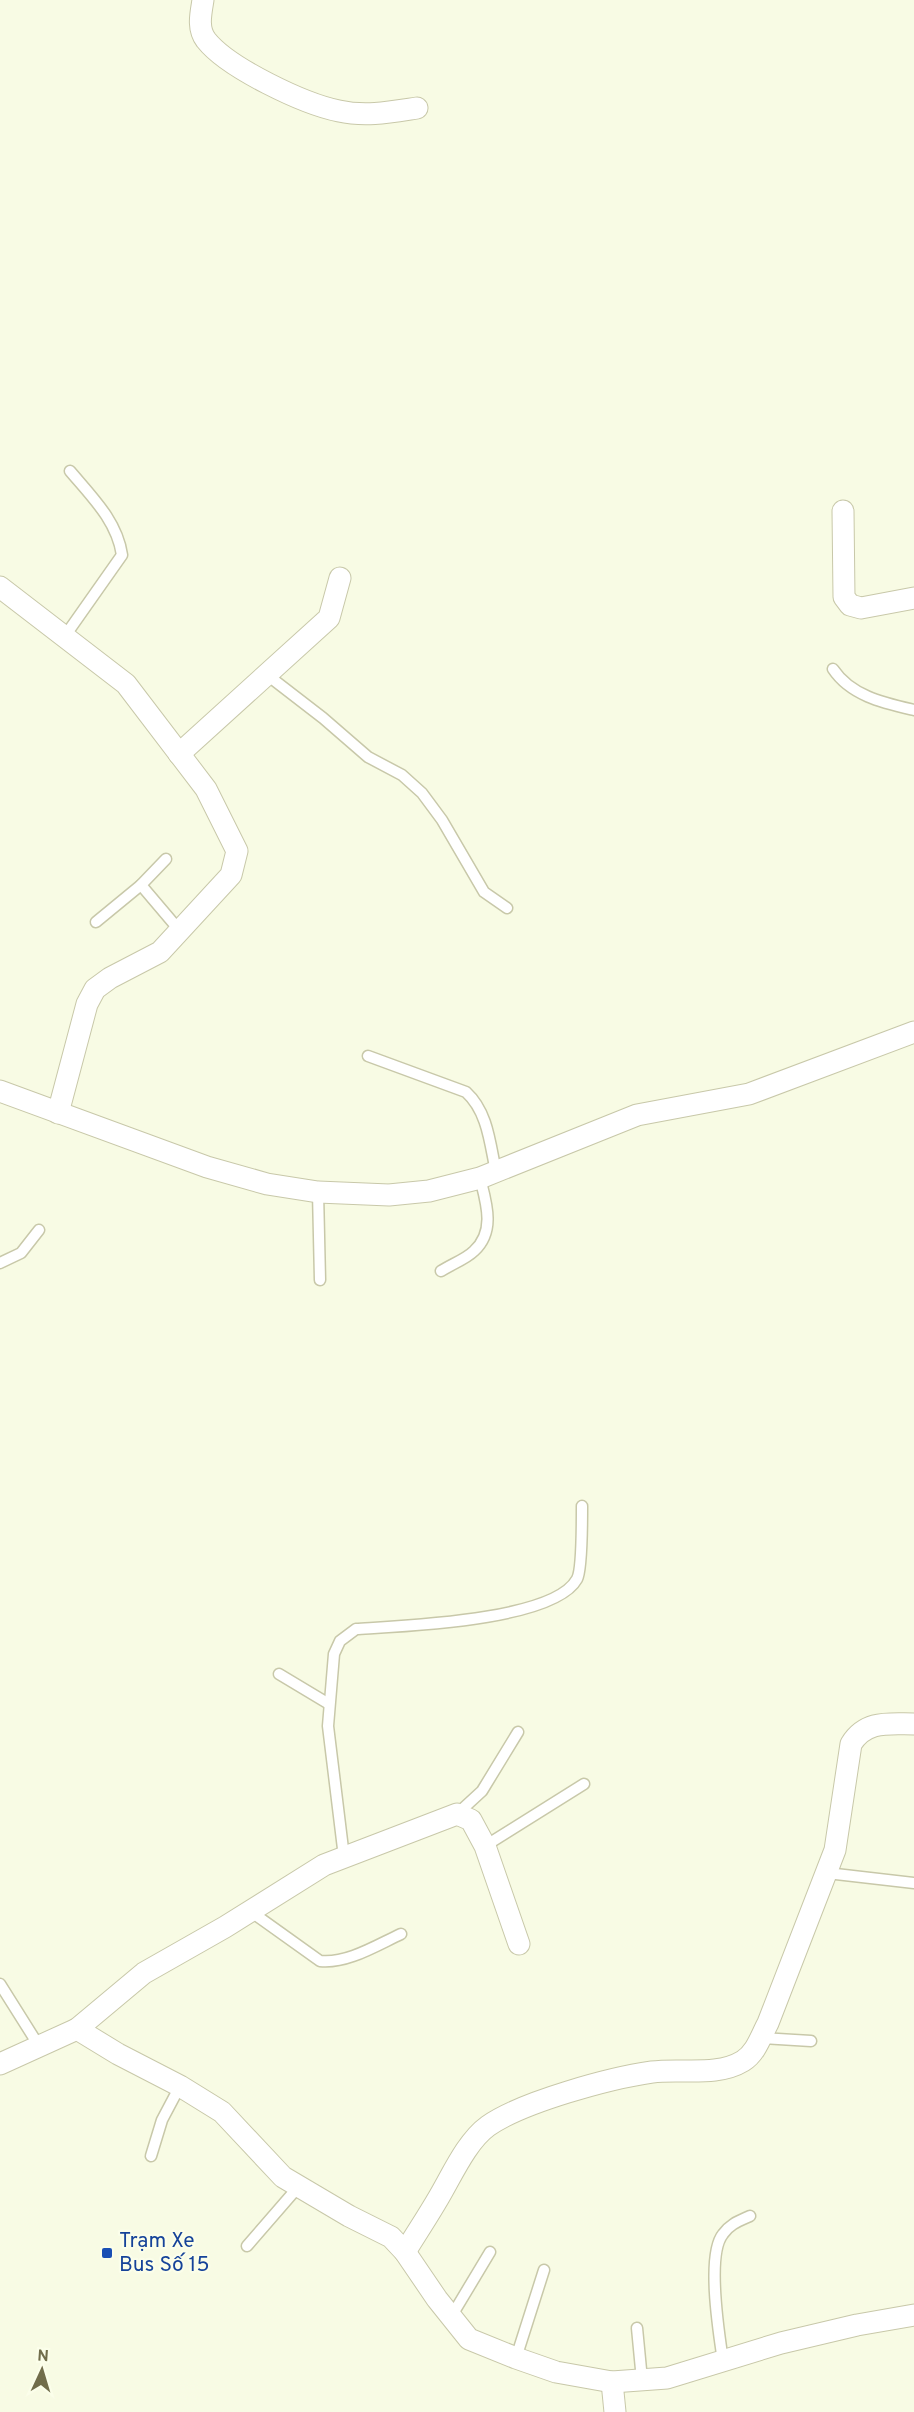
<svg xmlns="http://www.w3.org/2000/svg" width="914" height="2412" font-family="Overpass,sans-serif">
  <rect width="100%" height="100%" fill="#f8fbe4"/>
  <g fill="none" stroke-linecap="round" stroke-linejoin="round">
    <g stroke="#c8c8a9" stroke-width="13">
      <g id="service">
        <path d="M65,636L122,555C117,521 92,497 70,471"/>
        <path d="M833,669C851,696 884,703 914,710"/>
        <polyline points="266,674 323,718 368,757 402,775 422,793 442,820 484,892 507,908"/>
        <polyline points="141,885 180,931"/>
        <polyline points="96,922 141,885 166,859"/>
        <path d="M368,1056L466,1092C488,1112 490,1144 496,1172"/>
        <polyline points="318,1192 320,1280"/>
        <polyline points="0,1263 21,1253 39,1230"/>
        <path d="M441,1271C452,1264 466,1259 474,1251C496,1231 486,1202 480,1178"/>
        <polyline points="279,1674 329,1704"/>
        <polyline points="457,1814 482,1791 518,1732"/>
        <polyline points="485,1846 584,1784"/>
        <path d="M344,1857L328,1726L334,1654L340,1641L356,1629C402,1626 554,1621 577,1579C582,1570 582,1520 582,1506"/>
        <polyline points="827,1873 914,1883"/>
        <path d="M250,1911L320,1961C347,1964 377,1945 401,1934"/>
        <polyline points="0,1984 39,2046"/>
        <polyline points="761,2038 811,2041"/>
        <polyline points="151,2156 162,2120 180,2086"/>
        <polyline points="247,2246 299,2186"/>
        <polyline points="451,2317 490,2252"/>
        <polyline points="637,2328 642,2380"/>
        <polyline points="516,2358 544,2270"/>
        <path d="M723,2361C719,2334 706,2255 723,2234C730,2224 739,2221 750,2216"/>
      </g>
    </g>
    <g stroke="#c8c8a9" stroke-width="23">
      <g id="minor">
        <path d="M203,0C201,13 197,28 206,40C228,68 304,104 339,111C366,117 391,112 417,108"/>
        <polyline points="843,511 844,597 850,605 861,608 914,598"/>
        <polyline points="0,587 126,684 206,789 237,851 231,875 160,952 110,978 95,989 87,1004 58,1113"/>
        <polyline points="179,754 329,618 340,578"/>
        <polyline points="0,1091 207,1167 267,1184 318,1192 389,1195 429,1191 480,1178 637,1115 749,1094 914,1032"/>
        <polyline points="77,2029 118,2054 180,2086 222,2112 283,2177 349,2216 391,2237 405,2252 437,2299 469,2339 516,2358 556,2372 612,2382 667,2378 781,2343 857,2325 914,2315"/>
        <polyline points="0,2064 77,2029 144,1973 225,1927 324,1865 457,1814 471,1820 485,1846 519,1944"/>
        <path d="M405,2252C416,2234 428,2216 439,2197C452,2175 467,2141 488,2126C522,2102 610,2078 652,2072C681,2068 717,2077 743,2061C756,2053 761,2036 768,2023L835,1850L851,1744C866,1720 888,1724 914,1724"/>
        <polyline points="612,2382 615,2412"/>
      </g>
    </g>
    <use href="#service" stroke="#fff" stroke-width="10"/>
    <use href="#minor" stroke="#fff" stroke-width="21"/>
  </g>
  <rect fill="#1a4fb4" stroke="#fbfeea" stroke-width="2" x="101" y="2247" width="12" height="12" rx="3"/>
  <g text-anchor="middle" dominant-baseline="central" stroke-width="4.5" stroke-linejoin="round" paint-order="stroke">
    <g font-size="21" fill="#164399" stroke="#fbfeea" text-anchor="start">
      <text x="119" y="2241">Trạm Xe<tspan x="119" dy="24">Bus Số 15</tspan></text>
    </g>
  </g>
  <g transform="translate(42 2370) rotate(4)" stroke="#fbfeea" stroke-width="4.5" paint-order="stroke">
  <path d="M0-4.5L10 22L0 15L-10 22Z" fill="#716d4b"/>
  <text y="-9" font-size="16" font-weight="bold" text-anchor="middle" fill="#716d4b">N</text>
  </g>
</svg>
